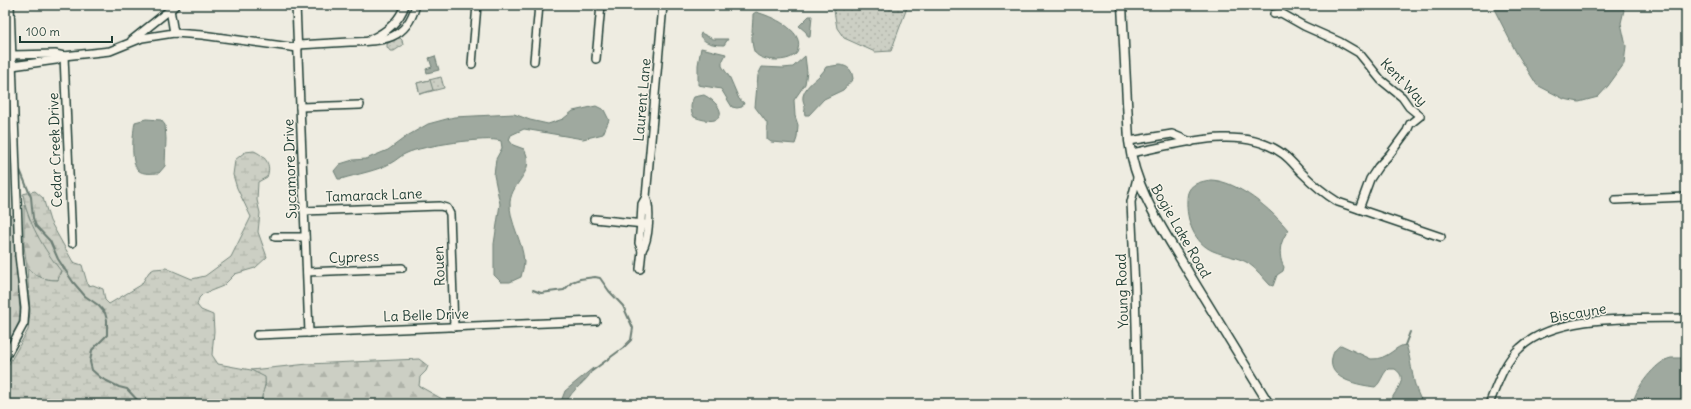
<svg xmlns="http://www.w3.org/2000/svg" width="1691" height="409" font-family="Delius,sans-serif">
  <defs>
    <pattern id="grass-dots" width="8" height="8" patternUnits="userSpaceOnUse"><rect width="8" height="8" fill="#cccfc4"/><path d="M2 2h.1M6 6h.1" fill="none" stroke="#afb3a9" stroke-width="1.8" stroke-linecap="round"/></pattern>
    <pattern id="forest-firs" width="22" height="20" patternUnits="userSpaceOnUse"><rect width="22" height="20" fill="#cccfc4"/><path d="M5 1l3.5 6h-7zM16 11l3.5 6h-7z" fill="#afb3a9"/></pattern>
    <pattern id="wetland-marsh" width="20" height="14" patternUnits="userSpaceOnUse"><rect width="20" height="14" fill="#cccfc4"/><path d="M1 5h8M5 5V1M11 12h8M15 12V8" fill="none" stroke="#afb3a9"/></pattern>
  </defs>
  <rect width="100%" height="100%" fill="#eeece1"/>
  <filter id="ink" filterUnits="userSpaceOnUse"><feTurbulence type="fractalNoise" baseFrequency=".025" numOctaves="2"/><feDisplacementMap in="SourceGraphic" scale="8" xChannelSelector="R" yChannelSelector="G"/><feConvolveMatrix kernelMatrix="1 2 1 2 8 2 1 2 1" color-interpolation-filters="sRGB"/></filter>
  <g filter="url(#ink)">
    <g fill="url(#grass-dots)" stroke="#76867c">
      <polygon points="833,5 908,5 891,51 875,52 844,38 837,28"/>
      <polygon points="396,38 400,38 402,40 403,45 394,51 390,51 387,47 387,44"/>
      <polygon points="441,77 444,88 420,94 417,83"/>
    </g>
    <g fill="url(#forest-firs)" stroke="#76867c">
      <polygon points="5,5 9,69 11,147 5,143"/>
      <path d="M24,205L45,248L61,270L58,280C44,280 37,277 27,268L24,246Z"/>
      <polygon points="5,211 8,212 13,218 20,311 19,322 5,349"/>
      <polygon points="419,359 428,366 426,371 420,377 419,386 451,404 262,404 262,393 266,384 251,370 308,364"/>
    </g>
    <path fill="url(#wetland-marsh)" stroke="#76867c" d="M254,151C265,156 272,164 267,177L258,182L257,200L260,213L258,232L267,257L255,268L235,274L223,286L203,294L199,298L197,305L201,310L213,315L214,331L212,355L218,364L251,370L265,377C267,387 260,394 262,404H5V371L28,330L30,311L27,268C37,277 44,280 58,280L61,271C45,251 26,220 23,194L35,191L43,198L50,221L73,262L82,265L88,286L93,285L103,289L105,300L109,304L141,285L149,272L154,269L166,268L192,279L205,276L231,257L251,217L237,188L233,175L235,160L245,152Z"/>
    <polygon fill="#cccfc4" stroke="#76867c" points="430,80 433,90 420,94 417,83"/>
    <g fill="#9fa99f" stroke="#6c7e74">
      <polygon points="1492,5 1620,5 1624,10 1621,23 1626,46 1624,64 1608,86 1598,97 1579,102 1564,99 1537,85 1516,52"/>
      <path d="M756,12C771,16 804,30 798,49C798,52 796,55 793,56C785,62 759,62 754,51C750,40 753,25 753,14Z"/>
      <polygon points="809,16 812,16 810,37 808,37 806,32 799,26"/>
      <path d="M701,33L713,39H728L724,45C715,45 705,44 700,36Z"/>
      <polygon points="701,48 726,54 722,62 722,66 730,78 739,99 744,103 742,107 737,108 732,107 721,89 698,85 698,65"/>
      <polygon points="435,56 439,70 427,73 426,69 432,67 429,58"/>
      <polygon points="805,56 807,72 805,84 794,100 795,116 798,125 797,138 795,144 771,142 767,139 767,123 755,107 758,75 762,67 783,68 793,67"/>
      <path d="M839,65C849,66 852,70 853,79L843,90L824,99L809,115H805C804,112 805,110 805,108C805,104 802,101 803,96C806,83 821,78 826,67Z"/>
      <path d="M704,95C729,108 725,129 694,117C690,110 690,104 694,97Z"/>
      <path d="M596,106L604,110L609,120L603,134L583,139L524,129L511,135L509,140L513,145L524,149C537,172 512,181 510,202C509,223 523,241 524,262C524,267 522,272 521,277L510,282H501L494,275V244L500,204L494,175L496,159L502,148L501,141C488,136 421,146 407,153C401,155 397,160 391,163C377,171 357,174 341,179H338L334,171L340,164L353,160L366,159L388,150L407,136L428,124L454,117L514,114L530,120L548,124L563,119L573,111Z"/>
      <path d="M146,119L161,120L165,125L166,139L165,166L159,173C153,173 143,175 138,170C130,163 133,132 135,122Z"/>
      <path d="M1211,180C1238,181 1272,210 1288,230C1286,234 1283,238 1282,242C1279,249 1280,261 1284,267L1283,271L1277,275L1273,286L1270,285C1263,278 1257,269 1248,263C1238,257 1225,256 1213,251C1194,243 1186,220 1187,200C1187,185 1197,182 1211,180Z"/>
      <path d="M1341,345L1371,359C1389,360 1395,345 1406,345C1413,364 1411,387 1424,404H1390C1392,392 1411,380 1395,369H1388C1382,374 1381,383 1375,387C1360,385 1327,380 1332,358C1333,352 1336,348 1341,345Z"/>
      <path d="M1671,358H1686V404H1633C1634,390 1656,361 1671,358Z"/>
      <path d="M593,368C588,383 571,388 566,404H560L565,391Z"/>
    </g>
    <g fill="none" stroke-linecap="round" stroke-linejoin="round">
      <g stroke="#6c7e74" stroke-width="2">
        <polyline points="5,155 9,159"/>
        <polyline points="20,170 31,197 33,218 36,226 50,241 58,259 73,282 85,296 98,305 105,313 107,320 107,335 92,350 90,362 92,370 101,378 119,387 127,389 141,404"/>
        <polyline points="533,290 541,293 564,290 572,282 580,279 595,277 600,278 609,291 623,306 633,328 631,340 623,348 592,371"/>
        <polyline points="1405,345 1410,332"/>
      </g>
      <g stroke="#1f3d34" stroke-width="10">
        <g id="minor">
          <polyline points="296,5 309,333"/>
          <polyline points="170,9 174,33"/>
          <polyline points="1274,14 1281,13 1304,26 1340,42 1359,53 1381,80 1402,97 1409,107 1420,116 1410,124 1407,131 1390,154 1378,167 1370,179 1359,209"/>
          <path d="M371,39C387,32 399,22 405,5"/>
          <polyline points="132,40 176,5"/>
          <path d="M298,45C315,44 333,43 350,42C383,41 406,41 416,5"/>
          <polyline points="12,55 55,54 64,56 110,51 142,38 174,33 202,35 298,48"/>
          <polyline points="64,56 72,243"/>
          <polyline points="596,59 601,5"/>
          <polyline points="534,61 539,5"/>
          <polyline points="472,64 477,5"/>
          <polyline points="12,66 56,60 64,56"/>
          <polyline points="300,107 360,105"/>
          <polyline points="1129,141 1172,134 1191,142"/>
          <path d="M1131,153C1176,145 1242,123 1283,154C1290,159 1296,167 1302,173C1313,184 1325,194 1338,202L1441,237"/>
          <polyline points="1137,178 1131,202 1135,287 1138,404"/>
          <polyline points="1615,200 1686,197"/>
          <polyline points="304,211 440,206 447,208 450,214 454,327"/>
          <polyline points="594,219 644,224"/>
          <polyline points="275,237 305,237"/>
          <path d="M642,250C649,240 651,209 646,197"/>
          <polyline points="640,269 642,250 639,243 641,223 642,204 646,197 663,5"/>
          <polyline points="307,272 402,268"/>
          <polyline points="257,335 596,321"/>
          <polyline points="5,358 24,323 25,308 19,255 10,5"/>
          <path d="M1489,404C1497,385 1504,362 1520,348C1558,313 1637,319 1686,318"/>
        </g>
      </g>
      <g stroke="#1f3d34" stroke-width="11">
        <path id="major" d="M1122,5L1129,141C1135,191 1165,232 1190,275C1216,318 1243,361 1269,404"/>
      </g>
      <use href="#minor" stroke="#f7f3e8" stroke-width="7"/>
      <use href="#major" stroke="#f7f3e8" stroke-width="8"/>
    </g>
  </g>
  <g text-anchor="middle" dominant-baseline="central" stroke-width="3" stroke-linejoin="round" paint-order="stroke">
    <g font-size="14" fill="#1f3d34" stroke="#f7f3e8">
      <text transform="translate(1404 82) rotate(46)">Kent Way</text>
      <text transform="translate(642 100) rotate(-85)">Laurent Lane</text>
      <text transform="translate(55 150) rotate(-92)">Cedar Creek Drive</text>
      <text transform="translate(290 169) rotate(-92)">Sycamore Drive</text>
      <text transform="translate(374 195) rotate(-2)">Tamarack Lane</text>
      <text transform="translate(1181 231) rotate(60)">Bogie Lake Road</text>
      <text transform="translate(354 257) rotate(-2)">Cypress</text>
      <text transform="translate(439 266) rotate(-92)">Rouen</text>
      <text transform="translate(1122 291) rotate(-92)">Young Road</text>
      <text transform="translate(1578 313) rotate(-10)">Biscayne</text>
      <text transform="translate(426 315) rotate(-2)">La Belle Drive</text>
    </g>
  </g>
  <rect width="1691" height="409" fill="none" stroke="#f7f3e8" stroke-width="20"/>
  <rect x="10" y="10" width="1671" height="389" fill="none" stroke="#1f3d34" stroke-width="1.5" filter="url(#ink)"/>
  <path d="M20 36v6h92v-6" fill="none" stroke="#1f3d34" stroke-width="2"/>
  <text x="26" y="36" font-size="12" fill="#1f3d34" stroke="#f7f3e8" stroke-width="3" paint-order="stroke">100 m</text>
</svg>
